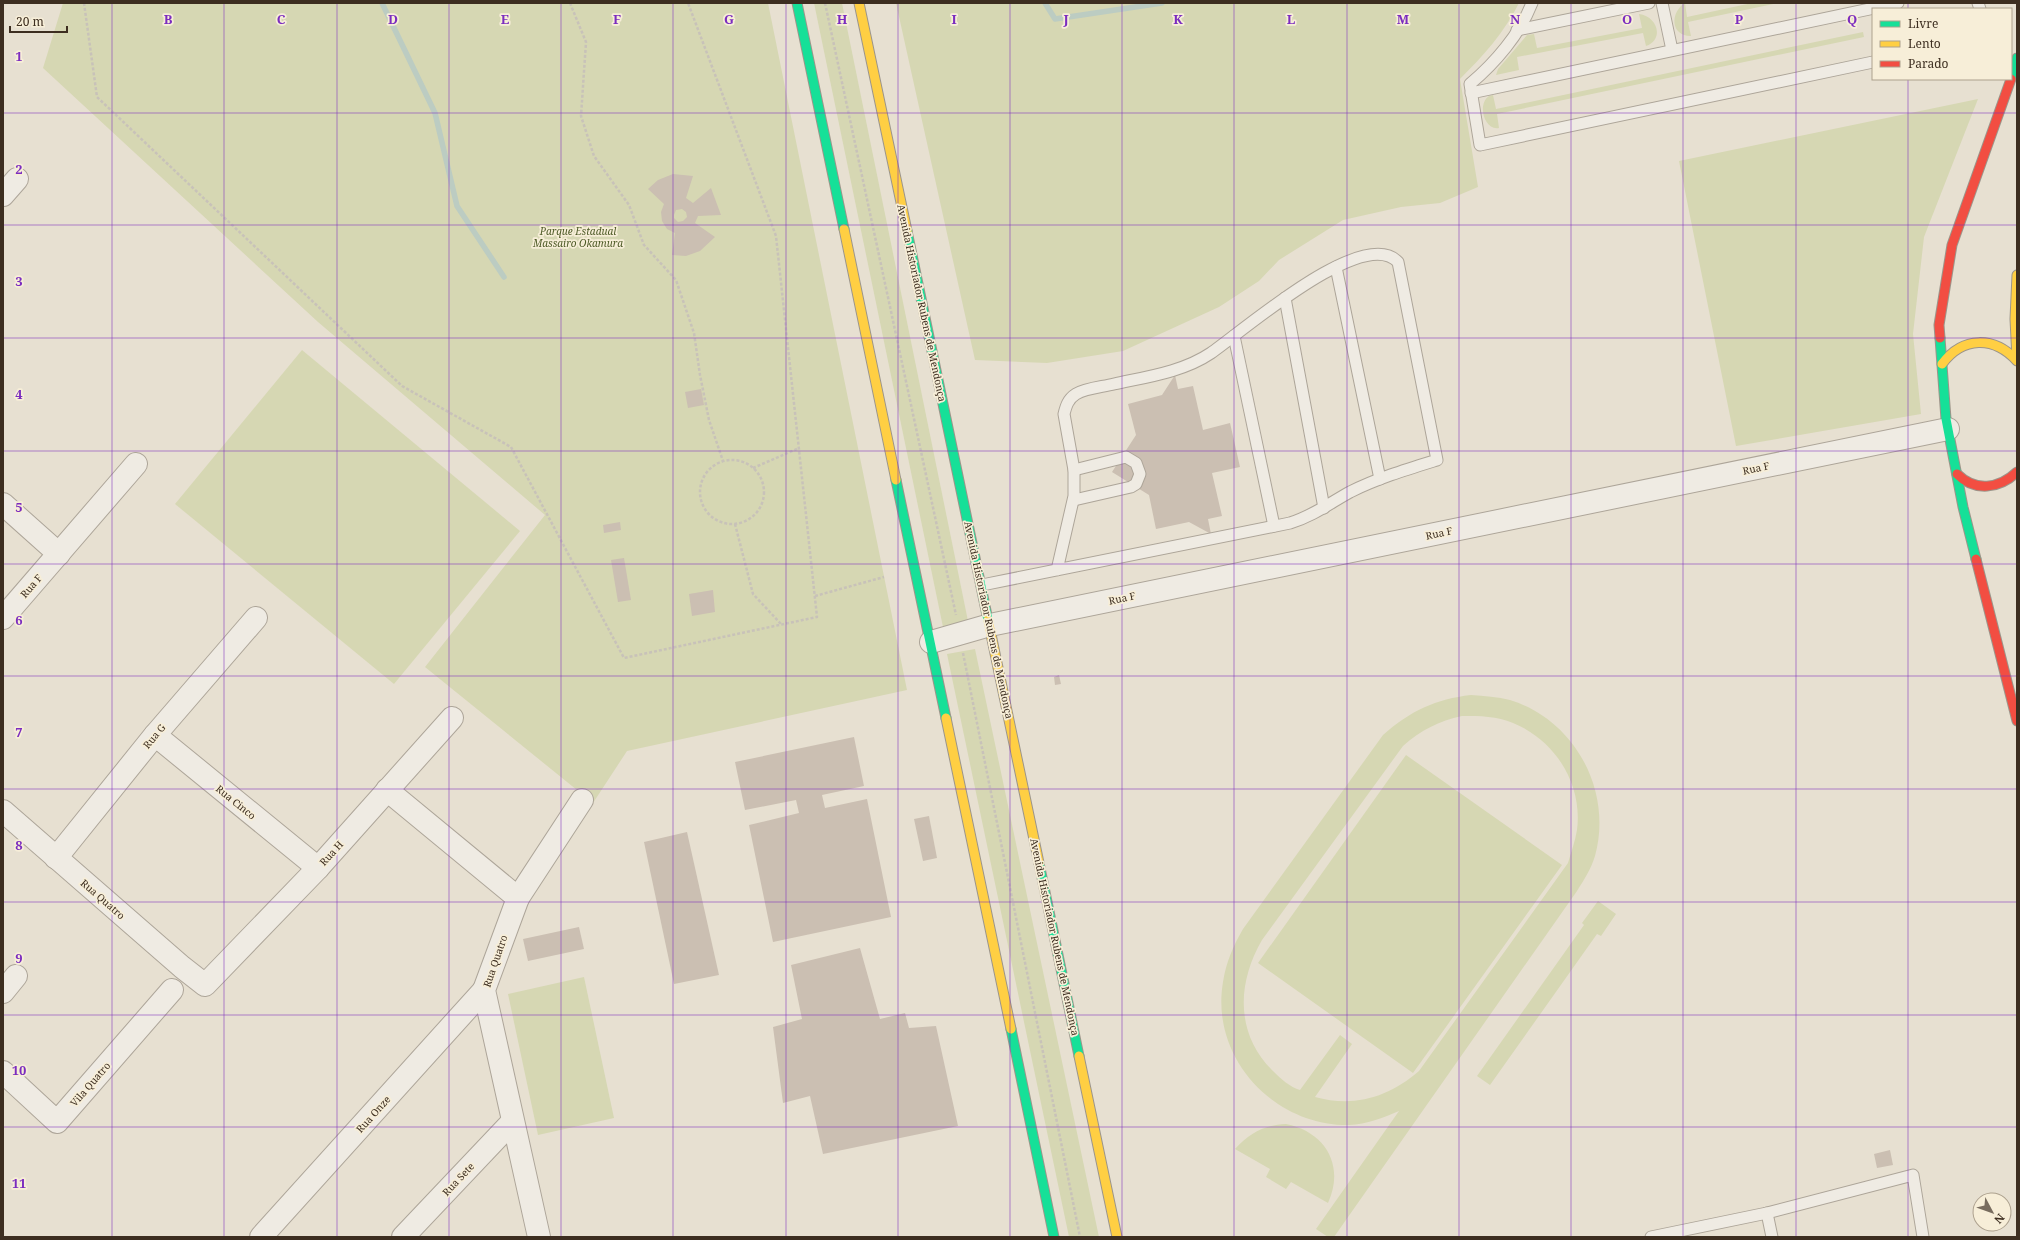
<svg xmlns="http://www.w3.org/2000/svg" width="2020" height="1240" font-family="'Noto Serif',serif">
  <rect width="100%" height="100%" fill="#e7e0d1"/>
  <g fill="#d6d7b3" fill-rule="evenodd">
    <polygon points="63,3 768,3 907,690 627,751 593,803 425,667 545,515 318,322 43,68"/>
    <polygon points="814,3 842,3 968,621 943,627"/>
    <path d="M896,3H1519C1504,33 1483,56 1460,79L1478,187L1440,203L1401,207L1343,220L1279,260L1259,281L1219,307L1123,351L1047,363L975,360Z"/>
    <path d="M1685,3L1687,17L1752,3H1778L1688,22L1691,36C1670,36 1670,12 1685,3Z"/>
    <path d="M1639,14C1657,16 1665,39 1646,46L1643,33L1517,57L1519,70L1496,75L1498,69L1527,35L1534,34L1537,48L1642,28Z"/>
    <path d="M1863,32L1864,37L1497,114L1499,128C1484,131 1477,104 1489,96L1493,95L1496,109Z"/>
    <polygon points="1978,99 1924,237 1913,334 1921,414 1736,446 1679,161"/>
    <polygon points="302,350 520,531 394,684 175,504"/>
    <polygon points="975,649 1099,1237 1069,1237 947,654"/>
    <path d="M1471,695C1484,696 1498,697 1510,700C1575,720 1613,791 1595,856C1591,869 1584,880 1577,891L1334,1237H1328L1316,1229L1399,1111C1383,1118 1367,1124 1349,1125C1274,1126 1210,1058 1223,982C1226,963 1233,946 1243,929L1383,735C1410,711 1436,699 1471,695ZM1462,716C1480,716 1497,716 1513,723C1555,740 1583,784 1577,830C1575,842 1571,852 1568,863L1419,1071C1389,1097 1354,1108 1315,1097L1352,1044L1340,1035L1300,1090C1290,1087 1281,1079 1273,1071C1235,1034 1237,983 1262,940L1403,746C1421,730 1439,721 1462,716Z"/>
    <polygon points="1406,755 1562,865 1413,1073 1258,963"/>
    <polygon points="1598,901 1616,914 1601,936 1597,934 1490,1085 1477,1076 1584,925 1582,923"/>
    <polygon points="584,977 614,1118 538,1135 508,994"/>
    <path d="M1286,1124C1326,1132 1345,1166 1328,1203L1291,1182L1286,1189L1266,1177L1270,1169L1235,1149C1250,1133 1264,1125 1286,1124Z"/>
  </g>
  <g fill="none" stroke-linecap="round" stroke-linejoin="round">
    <g stroke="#bcccc2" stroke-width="5.5">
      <polyline points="382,3 435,113 457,206 504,277"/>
      <polyline points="1045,3 1055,19 1162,3"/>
    </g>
  </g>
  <g fill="#cbbfb2" fill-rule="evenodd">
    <path d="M673,174L693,176L686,198L693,203L711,188L721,215L698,216L695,223L715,237L700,251L686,256L672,255L675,233L667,229L662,221L661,212L664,204L648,189L658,180ZM682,209L686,212L687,217L683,221L678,222L674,218V215L676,210Z"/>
    <polygon points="1175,375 1178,389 1193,386 1203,430 1230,423 1240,467 1212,473 1222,516 1208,519 1211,534 1189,522 1156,529 1149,495 1112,472 1136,435 1128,404 1162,395"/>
    <polygon points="701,389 704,405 688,408 685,392"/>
    <polygon points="620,522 621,530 604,533 603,525"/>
    <polygon points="624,558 631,600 618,602 611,560"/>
    <polygon points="713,590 715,612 692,616 689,594"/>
    <polygon points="1059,675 1061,684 1055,685 1054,677"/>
    <polygon points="854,737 864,786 822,795 825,808 867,799 891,917 773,942 749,825 799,813 796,800 745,810 735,762"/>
    <polygon points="929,816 937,858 923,861 914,819"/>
    <polygon points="687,832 719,975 674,984 644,842"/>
    <polygon points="579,927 584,949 528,961 523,939"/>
    <polygon points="860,948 880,1019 905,1013 909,1028 936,1026 958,1126 823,1154 810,1096 783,1103 773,1027 802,1019 791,965"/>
    <polygon points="1890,1150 1893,1165 1877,1168 1874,1154"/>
  </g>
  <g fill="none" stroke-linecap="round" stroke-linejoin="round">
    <g stroke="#ada599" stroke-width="13">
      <g id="lane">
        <path d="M1532,3C1520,34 1495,63 1470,84L1480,145L1873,62"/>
        <polyline points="1662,3 1672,50"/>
        <polyline points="1978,3 1980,9"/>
        <polyline points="1517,30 1649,3"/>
        <polyline points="1471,93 1898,3"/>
        <polyline points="1336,267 1380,479"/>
        <polyline points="1285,298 1324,508"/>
        <polyline points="1234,336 1274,526"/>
        <polyline points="1074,470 1126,457 1136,463 1140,474 1136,484 1131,487 1074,500"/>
        <path d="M982,585L1290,523C1313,516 1330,503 1350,492C1378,478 1408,469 1437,460L1398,262C1363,225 1242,332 1211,353C1183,372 1146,377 1114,384C1102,387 1086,388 1076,394C1068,399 1066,406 1064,414L1074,470V496L1057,570"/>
        <polyline points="1651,1237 1767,1213"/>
        <polyline points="1772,1237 1767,1213 1913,1175 1923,1237"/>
      </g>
    </g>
    <g stroke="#ada599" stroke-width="24">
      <g id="street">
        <polyline points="3,195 17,179"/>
        <polyline points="3,504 59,554"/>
        <polyline points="3,618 136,464"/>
        <polyline points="931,642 990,625 1948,429"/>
        <polyline points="155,735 318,868"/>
        <polyline points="387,790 518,898 484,990 539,1237"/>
        <polyline points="3,811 182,967 205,985 318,868 452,718"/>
        <polyline points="56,858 155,735 256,618"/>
        <polyline points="518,898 582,800"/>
        <polyline points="3,992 16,976"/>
        <polyline points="3,1072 57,1122 172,990"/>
        <polyline points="261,1237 484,990"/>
        <polyline points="403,1237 512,1122"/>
      </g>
    </g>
    <g stroke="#9c958a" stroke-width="11">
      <g id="fast">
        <polyline points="797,3 844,229"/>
        <polyline points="2011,77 2017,58"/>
        <polyline points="907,231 988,620"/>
        <polyline points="1940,338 1946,419 1963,507 1976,559"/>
        <polyline points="896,480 946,718"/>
        <polyline points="1039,863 1079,1056"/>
        <polyline points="1011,1029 1054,1237"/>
      </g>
    </g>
    <g stroke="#9c958a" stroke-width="11">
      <g id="slow">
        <polyline points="859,3 907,231"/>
        <polyline points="844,229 896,480"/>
        <polyline points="2017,275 2015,319 2017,359"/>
        <path d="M1942,364C1963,336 1994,336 2017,361"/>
        <polyline points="988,620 1039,863"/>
        <polyline points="946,718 1011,1029"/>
        <polyline points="1079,1056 1117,1237"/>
      </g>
    </g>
    <g stroke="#9c958a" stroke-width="11">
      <g id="jam">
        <polyline points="1940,338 1939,325 1952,245 2011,79"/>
        <path d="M1957,474C1975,492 1999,489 2017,472"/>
        <polyline points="1976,559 2017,721"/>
      </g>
    </g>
    <g stroke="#c8c2b9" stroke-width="2.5" stroke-dasharray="3 2" stroke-linecap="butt">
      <polyline points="84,3 97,97 402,386 511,447 624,658 817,617 776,236 688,3"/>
      <polyline points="570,3 586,42 581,116 594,156 629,205 644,245 676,280 694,333 700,375 709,420 723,461"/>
      <polyline points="825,3 956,615"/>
      <circle cx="732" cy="492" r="32"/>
      <polyline points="753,468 799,448"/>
      <polyline points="735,524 753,594 781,624"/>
      <polyline points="815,596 884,577"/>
      <polyline points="963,653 1080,1237"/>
    </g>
    <use href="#lane" stroke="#efebe3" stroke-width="11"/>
    <use href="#street" stroke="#efebe3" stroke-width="22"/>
    <use href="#fast" stroke="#16e098" stroke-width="9"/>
    <use href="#slow" stroke="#ffcf43" stroke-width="9"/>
    <use href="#jam" stroke="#f24e42" stroke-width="9"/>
  </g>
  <path fill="none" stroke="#7b2cbf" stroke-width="1" stroke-opacity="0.55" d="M112,3V1237M224,3V1237M337,3V1237M449,3V1237M561,3V1237M673,3V1237M786,3V1237M898,3V1237M1010,3V1237M1122,3V1237M1234,3V1237M1347,3V1237M1459,3V1237M1571,3V1237M1683,3V1237M1796,3V1237M1908,3V9M1908,79V1237M3,113H2017M3,225H2017M3,338H2017M3,451H2017M3,564H2017M3,676H2017M3,789H2017M3,902H2017M3,1015H2017M3,1127H2017"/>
  <g text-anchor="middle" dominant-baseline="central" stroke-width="3.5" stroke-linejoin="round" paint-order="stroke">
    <g font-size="10" font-style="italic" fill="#4d5a26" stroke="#f7eed8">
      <text x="578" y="231">Parque Estadual<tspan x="578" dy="12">Massairo Okamura</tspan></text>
    </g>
    <g font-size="10" fill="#3d2e20" stroke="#f7eed8">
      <text transform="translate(922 303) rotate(78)">Avenida Historiador Rubens de Mendonça</text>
      <text transform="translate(1756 468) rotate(-12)">Rua F</text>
      <text transform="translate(1439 533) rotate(-12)">Rua F</text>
      <text transform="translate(31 586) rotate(-49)">Rua F</text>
      <text transform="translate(1122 598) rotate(-12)">Rua F</text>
      <text transform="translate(989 620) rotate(78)">Avenida Historiador Rubens de Mendonça</text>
      <text transform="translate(154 736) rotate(-50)">Rua G</text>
      <text transform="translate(236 802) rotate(39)">Rua Cinco</text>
      <text transform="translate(331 853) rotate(-48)">Rua H</text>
      <text transform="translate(103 899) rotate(41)">Rua Quatro</text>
      <text transform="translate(1055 937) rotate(78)">Avenida Historiador Rubens de Mendonça</text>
      <text transform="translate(495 961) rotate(-71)">Rua Quatro</text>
      <text transform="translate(90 1084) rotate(-49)">Vila Quatro</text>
      <text transform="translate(373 1114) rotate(-48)">Rua Onze</text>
      <text transform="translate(458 1179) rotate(-47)">Rua Sete</text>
    </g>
  </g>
  <g font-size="13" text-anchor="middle" font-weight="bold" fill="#7b2cbf" stroke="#f7eed8" stroke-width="3.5" stroke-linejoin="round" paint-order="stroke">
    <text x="168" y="24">B</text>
    <text x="281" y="24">C</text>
    <text x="393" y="24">D</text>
    <text x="505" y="24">E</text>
    <text x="617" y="24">F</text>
    <text x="729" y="24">G</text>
    <text x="842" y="24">H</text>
    <text x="954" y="24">I</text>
    <text x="1066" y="24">J</text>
    <text x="1178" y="24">K</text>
    <text x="1291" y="24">L</text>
    <text x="1403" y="24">M</text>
    <text x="1515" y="24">N</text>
    <text x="1627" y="24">O</text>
    <text x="1739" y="24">P</text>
    <text x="1852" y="24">Q</text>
    <text x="19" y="61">1</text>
    <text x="19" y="174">2</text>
    <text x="19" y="286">3</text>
    <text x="19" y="399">4</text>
    <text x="19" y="512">5</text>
    <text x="19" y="625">6</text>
    <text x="19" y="737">7</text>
    <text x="19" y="850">8</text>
    <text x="19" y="963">9</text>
    <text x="19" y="1075">10</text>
    <text x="19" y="1188">11</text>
  </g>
  <rect width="2020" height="1240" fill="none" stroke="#3d2e20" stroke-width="8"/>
  <rect x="1872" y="8" width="140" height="72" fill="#f7eed8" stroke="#ada18e"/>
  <rect x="1880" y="21" width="20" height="6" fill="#16e098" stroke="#ada18e"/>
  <text x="1908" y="28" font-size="12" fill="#3d2e20">Livre</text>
  <rect x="1880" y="41" width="20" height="6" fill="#ffcf43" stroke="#ada18e"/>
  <text x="1908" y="48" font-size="12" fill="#3d2e20">Lento</text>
  <rect x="1880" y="61" width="20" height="6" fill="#f24e42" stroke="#ada18e"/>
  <text x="1908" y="68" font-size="12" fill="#3d2e20">Parado</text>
  <g transform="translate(1992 1212) rotate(131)"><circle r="19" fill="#f7eed8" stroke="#ada18e"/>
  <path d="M0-3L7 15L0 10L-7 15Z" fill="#786c5e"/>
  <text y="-6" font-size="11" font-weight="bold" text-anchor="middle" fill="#3d2e20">N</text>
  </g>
  <path d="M10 26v6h57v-6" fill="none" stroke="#3d2e20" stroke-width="2"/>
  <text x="16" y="26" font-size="12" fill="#3d2e20" stroke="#f7eed8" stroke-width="3" paint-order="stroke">20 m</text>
</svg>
